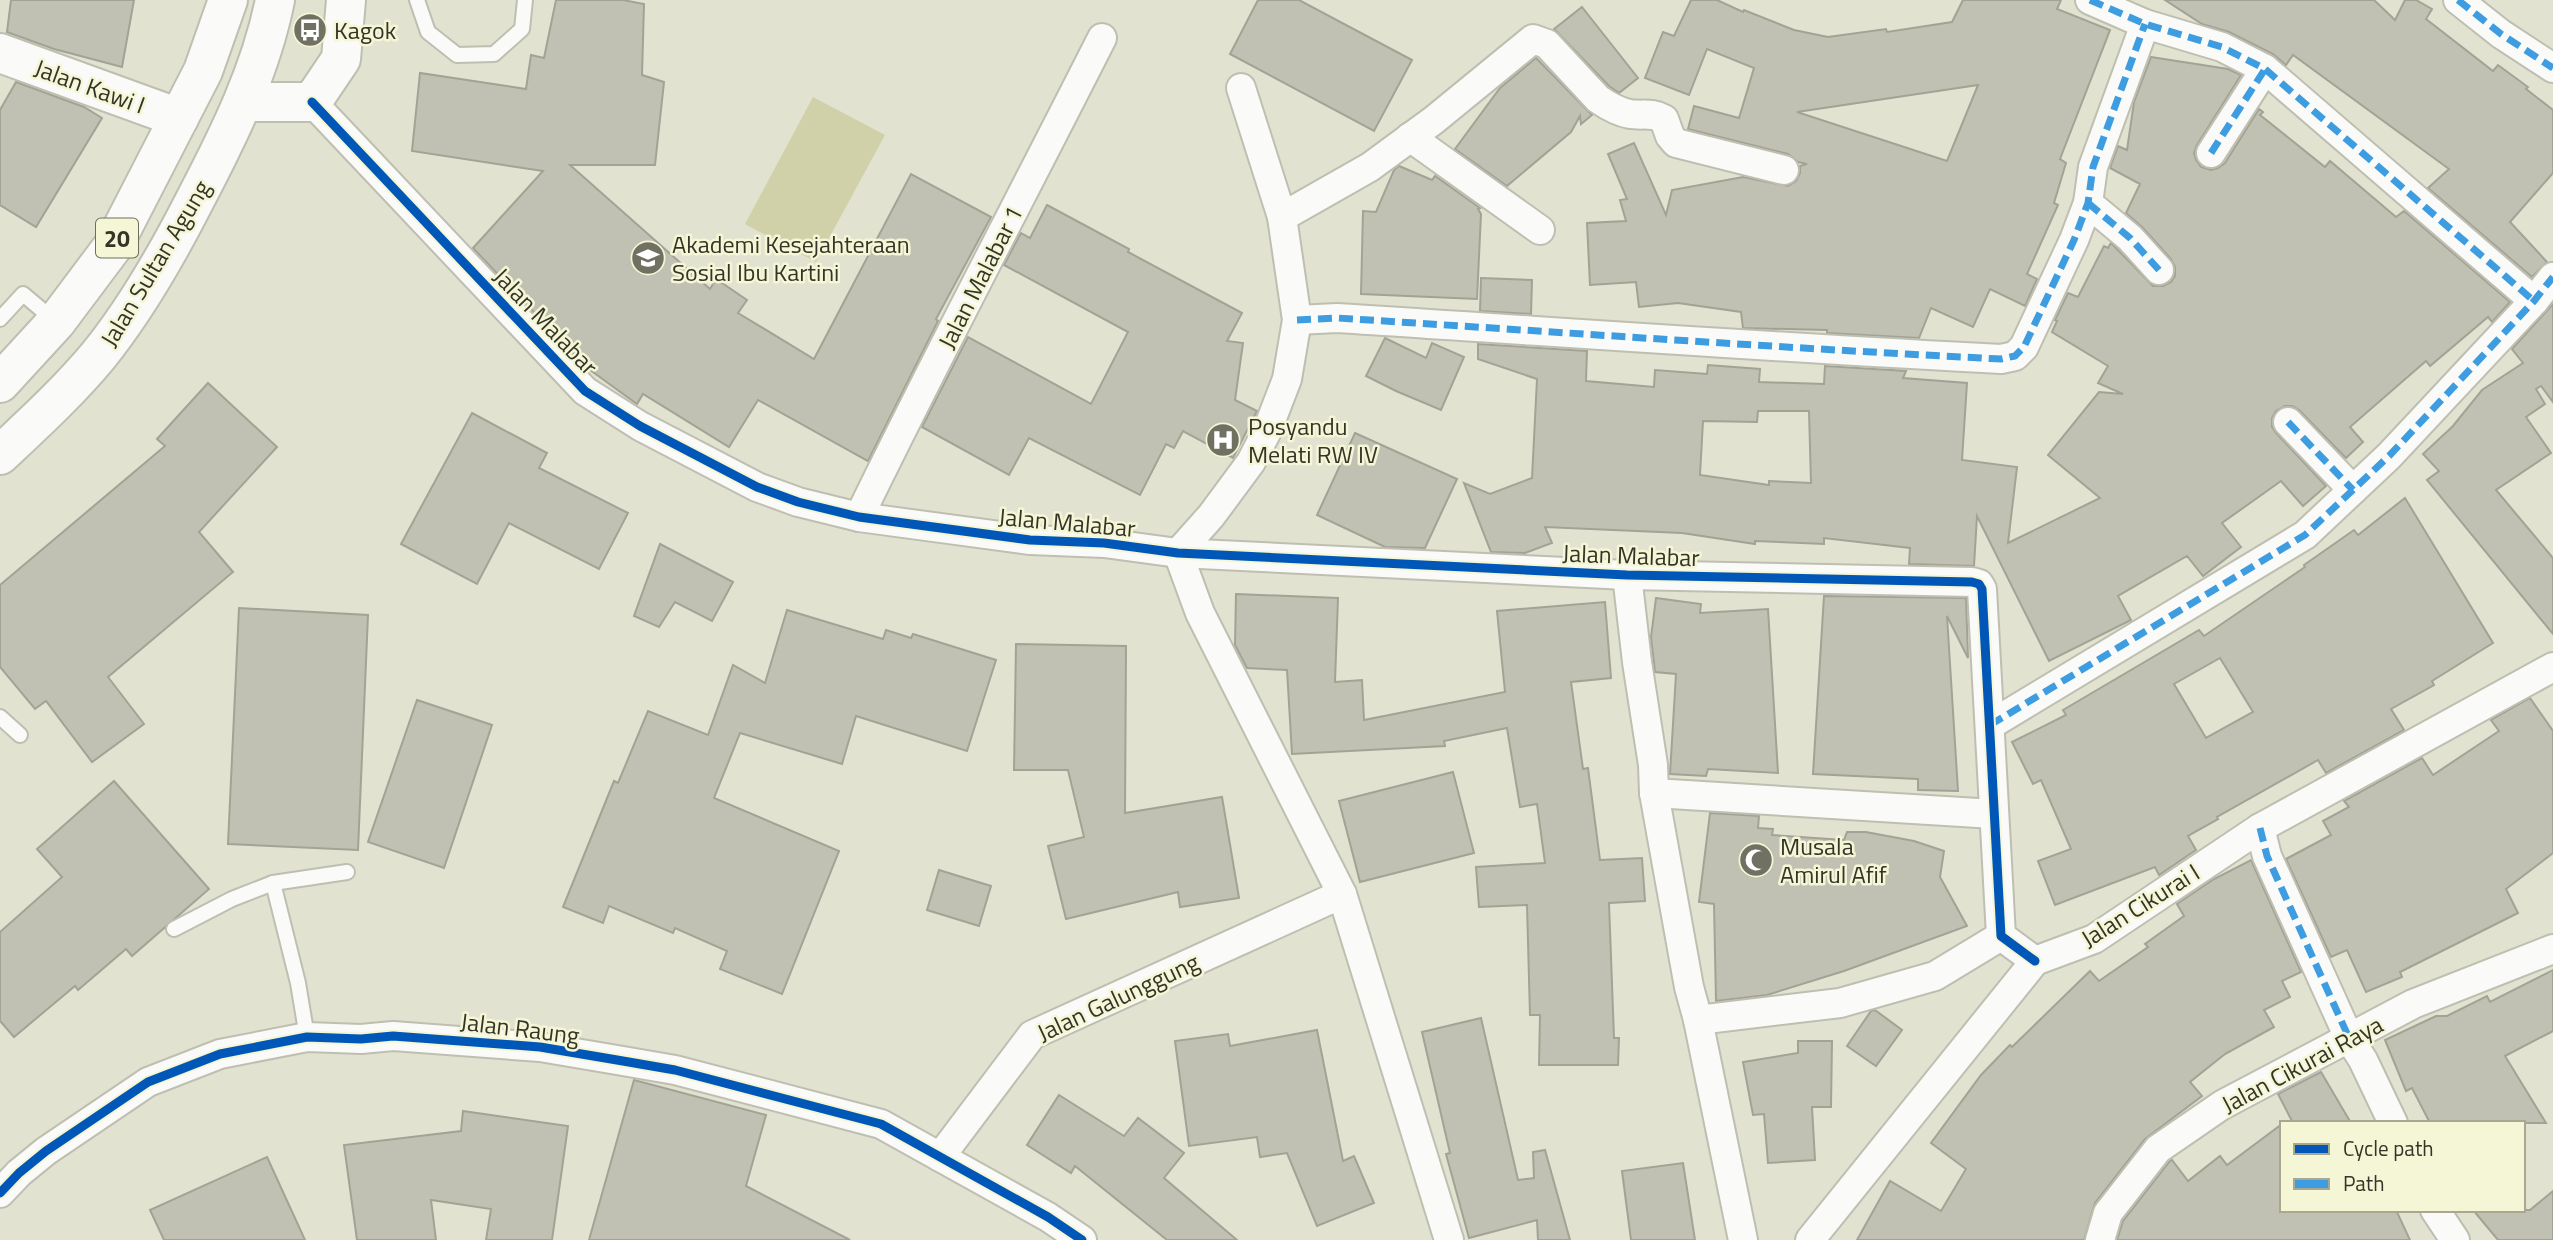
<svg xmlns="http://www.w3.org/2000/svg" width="2553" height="1240" font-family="'Titillium Web',sans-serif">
  <rect width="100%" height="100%" fill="#e1e2d0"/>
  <polygon fill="#d0d1a8" points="813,97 885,135 816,262 745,224"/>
  <g fill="#c1c1b3" stroke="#a2a395" stroke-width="2" fill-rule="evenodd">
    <polygon points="11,0 134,0 122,67 54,49 7,32"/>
    <polygon points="556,0 623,0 644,4 642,75 664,82 655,165 570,165 710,289 716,279 747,300 738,313 814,359 911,174 991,217 936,319 938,321 868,461 758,400 729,447 643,394 637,404 586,367 473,248 543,171 412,151 420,73 526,89 531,55 544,58"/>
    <polygon points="1258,0 1299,0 1412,60 1374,131 1230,54"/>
    <path d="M1691,0H1717L1743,12L1744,10L1794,30L1828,37L1886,29L1887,32L1952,22L1963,0H2061L2057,9L2110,30L2060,159L2066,163L2054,203L2058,205L2027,274L2037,279L2025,306L1990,289L1973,327L1931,308L1919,338L1827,333V330L1743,328L1741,312L1678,303L1639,307L1636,282L1590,285L1587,223L1626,221L1620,200L1627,199L1608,154L1634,143L1666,215L1672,190L1743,177L1788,186L1796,181L1800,173V166L1807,164L1798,162L1788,154L1688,129L1694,106L1739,118L1754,68L1707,49L1689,95L1645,78L1663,32L1674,36ZM1978,85L1947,161L1797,112Z"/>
    <polygon points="2165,0 2374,0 2395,20 2405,0 2416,0 2432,9 2426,19 2493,71 2498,65 2528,87 2526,89 2553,110 2553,173 2510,222 2547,262 2532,277 2428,188 2449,169 2293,55 2286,65 2273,54 2229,32 2202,24"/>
    <polygon points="1582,7 1638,78 1619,93 1609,86 1554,29"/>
    <path d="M2151,57L2228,69L2241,75L2197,145L2194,153L2196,160L2201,167L2211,170L2218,168L2225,163L2259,109L2263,112L2260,115L2325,167L2330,161L2396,217L2404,211L2510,302L2492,322L2488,317L2430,366L2426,361L2350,427L2363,442L2346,458L2299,410L2292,406H2285L2276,411L2272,418V427L2276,433L2326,486L2303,506L2281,481L2222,523L2241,547L2203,576L2187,556L2118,596L2131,620L2049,661L1977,516L1974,566L1909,564L1910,548L1824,538V544L1755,541V544L1682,533L1545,527L1552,543L1525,553L1491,552L1464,483L1490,494L1532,478L1537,379L1478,359V344L1587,351L1586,381L1654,387L1655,370L1707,374L1708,365L1760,369L1759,382L1824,384L1825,366L1906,371L1903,378L1967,383L1962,460L2017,467L2008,543L2100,498L2048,455L2099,392L2123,394L2098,383L2108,366L2052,332L2057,321L2055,320L2068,293L2078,297L2104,246L2108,248L2111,243L2153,286H2163L2171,282L2175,276V267L2171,259L2142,227L2126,213L2140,184L2110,168L2118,146L2127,150L2134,102ZM1758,411H1809L1811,483L1769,481V485L1700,475L1703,421L1757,422Z"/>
    <polygon points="1536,58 1592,115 1581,124 1580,116 1571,132 1507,186 1455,149 1500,88"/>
    <polygon points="16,82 84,107 102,118 36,227 0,205 0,110"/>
    <polygon points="1399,166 1432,180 1435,176 1480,208 1478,209 1481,214 1477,299 1361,294 1363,211 1376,212 1394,170"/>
    <polygon points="1047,205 1129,249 1128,252 1242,313 1227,341 1243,343 1235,400 1257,411 1233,458 1183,431 1174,448 1166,444 1140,495 1029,438 1009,475 922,427 968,337 1091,404 1128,332 1004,265 1021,233 1030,238"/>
    <polygon points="1481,278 1532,280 1531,314 1480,311"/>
    <polygon points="2553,304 2553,402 2541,386 2536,389 2545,404 2526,417 2551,453 2496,490 2553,558 2553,634 2427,480 2439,471 2423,454 2453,426 2482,390 2523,363 2512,349"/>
    <polygon points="1385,338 1426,358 1432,343 1464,357 1441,410 1396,391 1366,376"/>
    <polygon points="208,383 277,447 199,532 233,572 108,677 144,724 92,762 46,701 35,709 0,667 0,585 165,446 157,439"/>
    <polygon points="472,413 547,453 539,468 628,513 599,569 509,523 477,584 401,544"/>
    <polygon points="1355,433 1457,479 1425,548 1385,547 1317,515"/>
    <path d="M2405,498L2493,643L2432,681L2434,685L2391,709L2404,730L2326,773L2318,760L2217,817L2218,819L2188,836L2196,850L2159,875L2155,867L2055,905L2038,861L2071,849L2041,780L2033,784L2012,742L2066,715L2063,710L2199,630L2204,636L2305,567L2304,565L2354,530L2358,535ZM2220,658L2253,712L2206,738L2174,684Z"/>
    <polygon points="660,544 733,582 712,621 675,602 659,627 634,616"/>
    <polygon points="1236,594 1338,598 1335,682 1362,680 1364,720 1505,692 1497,611 1605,602 1611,678 1571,682 1583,769 1588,768 1600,860 1642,858 1645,901 1609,903 1614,1038 1619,1038 1618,1065 1539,1065 1540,1015 1530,1015 1527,905 1479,907 1476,867 1545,863 1537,804 1520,807 1507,728 1444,741 1445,746 1292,754 1287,670 1247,668 1235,645"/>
    <polygon points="1824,596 1966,598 1968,658 1947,616 1958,791 1918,790 1918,779 1813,774"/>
    <polygon points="1656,598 1701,604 1700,613 1768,609 1778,773 1708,769 1706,776 1670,774 1676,674 1655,672 1651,637"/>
    <polygon points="239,608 368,615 358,850 228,844"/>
    <polygon points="787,610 883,639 886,630 911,638 913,634 996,660 967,751 856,716 842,764 740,733 714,798 839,851 782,994 720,969 727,951 675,928 673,933 609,906 603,923 563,907 614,781 618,783 648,711 708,735 733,665 765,683"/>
    <polygon points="1016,644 1126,646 1125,813 1222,797 1239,898 1180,907 1178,892 1066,919 1048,846 1084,837 1068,770 1014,770"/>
    <polygon points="2530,698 2553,731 2553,853 2506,889 2518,913 2400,972 2402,977 2366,992 2347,950 2331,957 2286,859 2331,835 2323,821 2349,807 2344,801 2422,758 2433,775 2499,731 2491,720"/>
    <polygon points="417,700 492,725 444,868 368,842"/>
    <polygon points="1453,772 1474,853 1360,882 1339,801"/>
    <polygon points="114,781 209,889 132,956 126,949 78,990 75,986 14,1037 0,1021 0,932 62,877 37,849"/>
    <polygon points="1710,813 1759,816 1758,828 1773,829 1772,835 1844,840 1847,832 1866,832 1914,841 1944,851 1940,877 1967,926 1844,971 1767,995 1716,1001 1714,904 1699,902"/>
    <polygon points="2251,860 2301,972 2282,981 2290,997 2264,1010 2274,1027 2225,1054 2190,1082 2202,1096 2145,1139 2095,1203 2084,1240 1857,1240 1890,1181 1941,1211 1966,1169 1931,1143 1981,1075 2010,1045 2012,1047 2090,971 2099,981 2148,947 2145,944 2184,916 2177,904 2214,879"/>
    <polygon points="939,870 991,886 979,926 927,910"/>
    <polygon points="2553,970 2553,1031 2505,1056 2546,1123 2430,1123 2412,1088 2406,1091 2385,1040 2436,1016 2447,1016 2487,996 2490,1002"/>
    <polygon points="1875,1010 1902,1030 1876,1066 1847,1046 1871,1011"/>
    <polygon points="1481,1018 1518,1180 1534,1178 1533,1152 1545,1150 1570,1240 1538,1240 1537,1220 1469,1238 1446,1154 1450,1153 1422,1032"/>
    <polygon points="1317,1030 1343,1161 1354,1156 1374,1203 1317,1226 1287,1153 1260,1157 1257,1137 1189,1146 1175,1041 1228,1034 1230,1046"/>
    <polygon points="1798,1041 1832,1041 1831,1107 1812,1107 1815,1160 1768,1163 1764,1114 1753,1115 1743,1062 1798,1053"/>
    <polygon points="2321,1072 2351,1123 2293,1123 2278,1094"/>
    <polygon points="634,1080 766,1115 746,1186 850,1240 589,1240"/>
    <polygon points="1059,1095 1124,1136 1138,1118 1184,1153 1164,1178 1237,1240 1167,1240 1075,1166 1071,1173 1027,1145"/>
    <polygon points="463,1111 568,1126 552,1240 486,1240 491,1209 431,1200 436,1240 357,1240 344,1145 461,1131"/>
    <polygon points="2282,1124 2282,1210 2396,1210 2410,1240 2117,1240 2123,1221 2170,1161 2172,1160 2188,1181 2220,1156 2227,1165"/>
    <polygon points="267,1157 305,1240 164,1240 150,1210"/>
    <polygon points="1683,1163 1695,1240 1631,1240 1622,1171"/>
    <polygon points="2553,1191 2553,1240 2498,1240 2473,1210 2530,1210"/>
  </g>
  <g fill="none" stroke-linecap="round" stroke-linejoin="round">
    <g stroke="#bebfb1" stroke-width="18">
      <g id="lane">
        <polyline points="417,0 428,32 457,55 494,54 522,29 525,0"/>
        <polyline points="0,319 23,294 55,321"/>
        <polyline points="0,717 20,735"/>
        <polyline points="273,883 347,872"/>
        <polyline points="174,929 232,899 273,883 298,983 307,1037"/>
      </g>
    </g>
    <g stroke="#bebfb1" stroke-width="32">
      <g id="street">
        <polyline points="2090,0 2145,24 2222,47 2265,69 2534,301"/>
        <polyline points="2458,0 2501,34 2553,68"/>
        <polyline points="312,102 585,391 640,426 757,487 798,502 859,517 1030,540 1104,543 1178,553 1627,575 1972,582 1979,584 1982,589 2001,936 2035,961"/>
        <polyline points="1410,137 1540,230"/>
        <polyline points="2211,153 2265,69"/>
        <polyline points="2088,203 2130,238 2159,270"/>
        <path d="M1282,217L1370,167L1434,120L1533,39L1547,44L1598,99C1608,106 1619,112 1630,114C1643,116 1652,112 1664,119L1670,136L1676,143L1784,170"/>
        <path d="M1297,320L1337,318C1559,332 1780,348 2001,359L2015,356L2024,347L2074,240L2088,203L2093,167L2145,24"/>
        <polyline points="2288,422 2353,490"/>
        <path d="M859,517C937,356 1021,198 1102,38"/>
        <polyline points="1178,553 1200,613 1342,894 1449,1240"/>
        <polyline points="1178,553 1211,516 1251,462 1267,431 1287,379 1297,320 1282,217 1241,88"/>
        <polyline points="1627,575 1637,662 1653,765 1654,793 1689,987 1698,1020 1743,1240"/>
        <polyline points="1990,725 2305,535 2389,456 2534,301 2553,277"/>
        <polyline points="1654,793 1994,814"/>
        <polyline points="2260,828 2267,856 2349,1038 2363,1060 2393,1123"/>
        <polyline points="1698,1020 1840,1003 1935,976 2001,936"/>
        <polyline points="940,1157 1032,1035 1342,894"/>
        <polyline points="0,1193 19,1173 46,1151 148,1082 220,1054 307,1037 361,1039 393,1036 540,1047 617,1060 675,1070 881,1124 1048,1217 1082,1240"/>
        <polyline points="2435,1210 2455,1240"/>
        <polyline points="1810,1240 2035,961 2094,939 2260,828 2553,667"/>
        <polyline points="2100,1240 2108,1213 2158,1149 2222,1105 2413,1004 2553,949"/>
      </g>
    </g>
    <g stroke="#bebfb1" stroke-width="42">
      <g id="secondary">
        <polyline points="0,53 179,118"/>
        <polyline points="243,102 312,102 341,59 346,0"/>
      </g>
    </g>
    <g stroke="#bebfb1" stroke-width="42">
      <g id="highway">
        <polyline points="0,383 56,322 113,246 203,71 228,0"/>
        <path d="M0,455C34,423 68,392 98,356C137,308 168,253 196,198C229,135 261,70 275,0"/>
      </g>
    </g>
    <use href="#lane" stroke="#fafbf8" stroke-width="14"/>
    <use href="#street" stroke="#fafbf8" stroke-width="28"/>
    <use href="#secondary" stroke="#fafbf8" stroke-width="38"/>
    <use href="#highway" stroke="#fafbf8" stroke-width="38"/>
    <g stroke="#3e9de0" stroke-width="7" stroke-dasharray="14 7" stroke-linecap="butt">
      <polyline points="2090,0 2145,24 2222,47 2265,69 2534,301"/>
      <polyline points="2458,0 2501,34 2553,68"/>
      <polyline points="2211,153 2265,69"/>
      <polyline points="2088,203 2130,238 2159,270"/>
      <path d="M1297,320L1337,318C1559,332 1780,348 2001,359L2015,356L2024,347L2074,240L2088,203L2093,167L2145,24"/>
      <polyline points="2288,422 2353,490"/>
      <polyline points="1990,725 2305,535 2389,456 2534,301 2553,277"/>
      <polyline points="2260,828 2267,856 2349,1038"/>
    </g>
    <g stroke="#f5f6d6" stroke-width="13">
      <g id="cycleway">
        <polyline points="312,102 585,391 640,426 757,487 798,502 859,517 1030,540 1104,543 1178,553 1627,575 1972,582 1979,584 1982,589 2001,936 2035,961"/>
        <polyline points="0,1193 19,1173 46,1151 148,1082 220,1054 307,1037 361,1039 393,1036 540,1047 617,1060 675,1070 881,1124 1048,1217 1082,1240"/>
      </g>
    </g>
    <use href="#cycleway" stroke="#0057b8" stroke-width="9"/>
  </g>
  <defs>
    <g id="bus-disc" transform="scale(1.75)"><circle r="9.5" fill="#717163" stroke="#f5f6d6"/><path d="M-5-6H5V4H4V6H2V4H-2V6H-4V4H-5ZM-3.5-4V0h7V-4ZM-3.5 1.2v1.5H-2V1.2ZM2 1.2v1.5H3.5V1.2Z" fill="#fff"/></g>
    <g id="university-disc" transform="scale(1.75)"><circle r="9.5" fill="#717163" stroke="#f5f6d6"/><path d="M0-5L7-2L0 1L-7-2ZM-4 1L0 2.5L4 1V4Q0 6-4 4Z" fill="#fff"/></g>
    <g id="hospital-disc" transform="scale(1.75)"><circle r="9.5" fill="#717163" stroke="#f5f6d6"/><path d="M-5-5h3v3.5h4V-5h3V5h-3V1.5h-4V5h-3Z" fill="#fff"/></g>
    <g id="mosque-disc" transform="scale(1.75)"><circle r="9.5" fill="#717163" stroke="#f5f6d6"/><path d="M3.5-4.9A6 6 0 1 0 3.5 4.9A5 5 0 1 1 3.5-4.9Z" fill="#fff"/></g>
  </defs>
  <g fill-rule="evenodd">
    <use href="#bus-disc" x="310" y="30"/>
    <use href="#university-disc" x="648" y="258"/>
    <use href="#hospital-disc" x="1223" y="440"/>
    <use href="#mosque-disc" x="1756" y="860"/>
  </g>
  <g text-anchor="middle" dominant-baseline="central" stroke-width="5" stroke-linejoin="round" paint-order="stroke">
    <rect fill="#f5f6d6" stroke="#6e6e5c" stroke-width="2" x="96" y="218.5" width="42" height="39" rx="5"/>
    <g font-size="23" font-weight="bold" fill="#343428">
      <text x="117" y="238">20</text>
    </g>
    <g font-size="24" fill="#343428" stroke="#f5f6d6" text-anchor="start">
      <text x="334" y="30">Kagok</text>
      <text x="672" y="244">Akademi Kesejahteraan<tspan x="672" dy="28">Sosial Ibu Kartini</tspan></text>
      <text x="1248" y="426">Posyandu<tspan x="1248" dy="28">Melati RW IV</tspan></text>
      <text x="1780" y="846">Musala<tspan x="1780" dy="28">Amirul Afif</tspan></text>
    </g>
    <g font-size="24" fill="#343428" stroke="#f5f6d6">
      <text transform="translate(90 86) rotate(20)">Jalan Kawi I</text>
      <text transform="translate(155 263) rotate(-59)">Jalan Sultan Agung</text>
      <text transform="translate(980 277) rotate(-63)">Jalan Malabar 1</text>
      <text transform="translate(546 321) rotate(46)">Jalan Malabar</text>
      <text transform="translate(1067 522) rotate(5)">Jalan Malabar</text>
      <text transform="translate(1631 555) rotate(2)">Jalan Malabar</text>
      <text transform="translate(2140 905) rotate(-32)">Jalan Cikurai I</text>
      <text transform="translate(1118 997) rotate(-25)">Jalan Galunggung</text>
      <text transform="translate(520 1028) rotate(7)">Jalan Raung</text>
      <text transform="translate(2302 1064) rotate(-28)">Jalan Cikurai Raya</text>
    </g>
  </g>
  <rect x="2280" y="1121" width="245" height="91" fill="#f5f6d6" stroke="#a8a890" stroke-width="2"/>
  <rect x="2294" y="1144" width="35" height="10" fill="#0057b8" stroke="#a8a890" stroke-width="2"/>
  <text x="2343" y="1156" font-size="21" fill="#343428">Cycle path</text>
  <rect x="2294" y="1179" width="35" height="10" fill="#3e9de0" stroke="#a8a890" stroke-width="2"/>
  <text x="2343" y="1191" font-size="21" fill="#343428">Path</text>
</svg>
